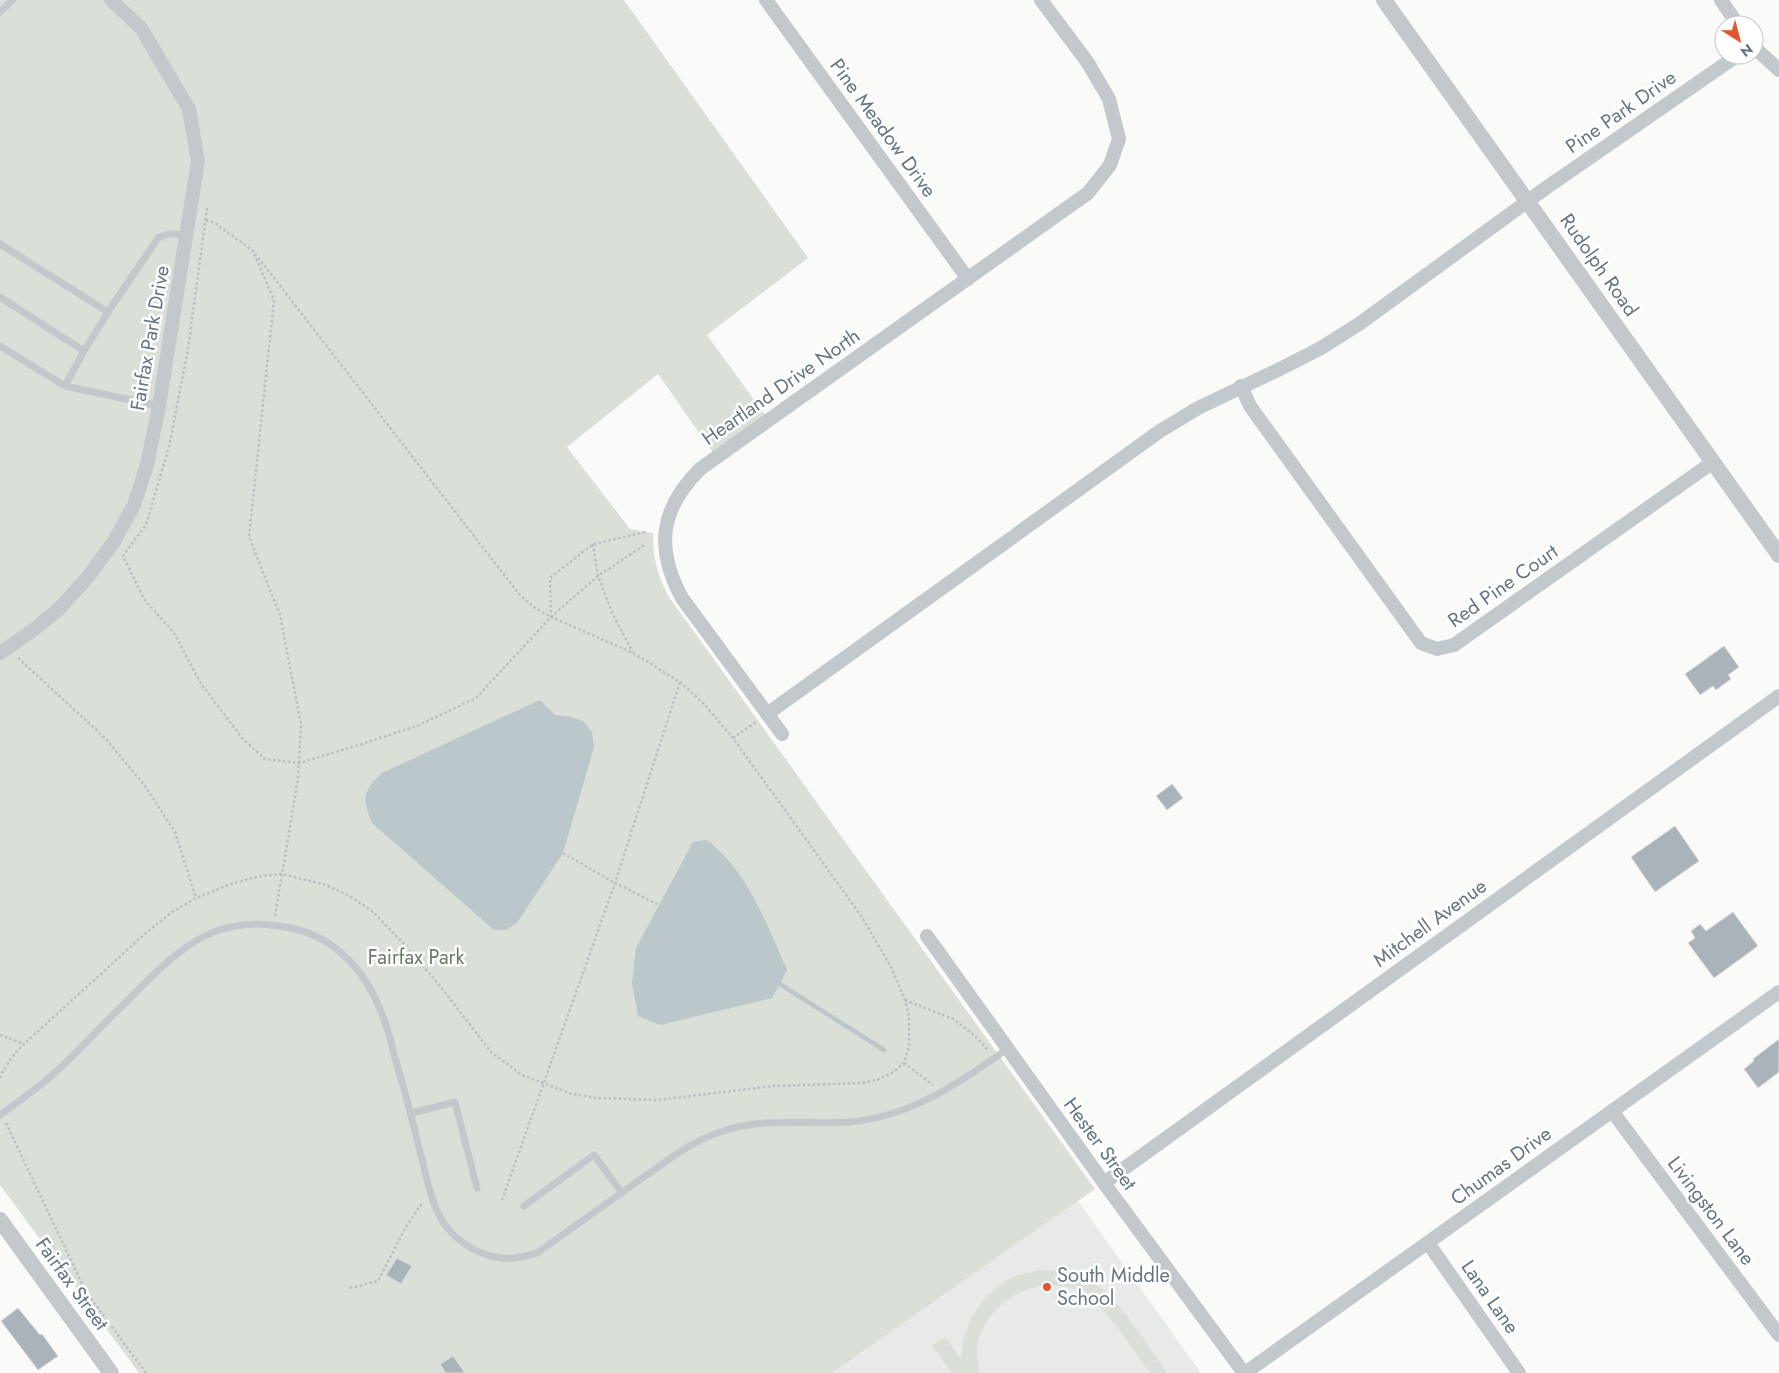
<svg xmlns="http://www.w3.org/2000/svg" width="1779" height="1373" font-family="Jost,sans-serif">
  <rect width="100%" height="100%" fill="#fafaf8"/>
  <polygon fill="#e8e9e9" points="1078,1201 1201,1373 832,1373"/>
  <g fill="#dadfd7">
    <path d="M0,0H624L808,258L707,335L768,419L716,457L658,374L567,447L630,529L653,533C653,558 657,575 669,597L1095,1189L832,1373H139L0,1185Z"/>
    <path d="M1041,1270C1058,1270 1074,1272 1089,1280C1117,1294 1148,1347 1167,1373H1150C1133,1350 1107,1307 1084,1294C1046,1272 998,1294 981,1332C975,1344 977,1360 979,1373H952L932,1346L945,1337L961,1359C962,1323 984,1289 1018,1275C1025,1273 1033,1272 1041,1270Z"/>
  </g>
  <g fill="#bbc7cb">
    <path d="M540,700L555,715L571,717L583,721L592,732L594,747L563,853L517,923L506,930H494L372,823C362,798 362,792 382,773Z"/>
    <path d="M706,840C746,867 768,927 787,970L772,998L660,1025L638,1016L632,983L636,948L693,842Z"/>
  </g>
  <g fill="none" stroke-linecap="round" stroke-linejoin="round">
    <polyline stroke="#bbc7cb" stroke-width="4.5" points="775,981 884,1050"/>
  </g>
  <g fill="#aab3b9" stroke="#dcdcda">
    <polygon points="1724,646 1739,667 1728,675 1731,679 1716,690 1713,686 1700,695 1685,674"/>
    <polygon points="1172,784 1183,798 1167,810 1156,796"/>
    <polygon points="1675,826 1699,861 1655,892 1631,857"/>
    <polygon points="1733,912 1758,946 1714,978 1688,943 1695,938 1691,931 1700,924 1706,931"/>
    <polygon points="1779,1039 1779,1072 1758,1088 1744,1069 1754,1061 1753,1059"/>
    <polygon points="397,1258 412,1266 401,1284 386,1275"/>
    <polygon points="18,1308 40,1335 42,1334 58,1356 38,1370 1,1321"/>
    <polygon points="453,1356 465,1373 446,1373 440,1364"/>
  </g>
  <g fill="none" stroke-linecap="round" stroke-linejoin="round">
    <g stroke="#bbbfc2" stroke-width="2.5" stroke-dasharray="2.5 2.5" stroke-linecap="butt">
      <polyline points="207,208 188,349 169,447 146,525 123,556 144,599 174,633 201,684 243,739 265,759 299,763 359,745 419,725 476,698 551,617 550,578 593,544 646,532"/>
      <polyline points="206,220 215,223 253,251 274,300 249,537 280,615 301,724 298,779 275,916"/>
      <polyline points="593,544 598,576 613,615 633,652"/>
      <polyline points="551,617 598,576 646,544"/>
      <polyline points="18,658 105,738 145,786 175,832 196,898"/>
      <polyline points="733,738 756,722"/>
      <polyline points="563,853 615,883 659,905"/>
      <polyline points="905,1000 953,1019 974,1035 988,1050"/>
      <polyline points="0,1035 24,1044"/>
      <polyline points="904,1063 933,1085"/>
      <path d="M0,1078C6,1064 14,1054 24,1044L148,931L172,912L196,898L231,884L261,876L282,874L326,885L350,896L373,912L406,946L440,986L491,1052L522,1075L572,1094L596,1098L657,1100L773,1086L861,1083L877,1080L892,1073L904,1063L909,1047V1016L905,1000L891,967L862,917L733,738L704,704L680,682L633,653L551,617L535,608L519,594L253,251"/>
      <polyline points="6,1123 86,1292 146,1373"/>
      <polyline points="502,1200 615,883 680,682"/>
      <polyline points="350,1288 378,1281 406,1227 422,1203"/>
    </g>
    <g stroke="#c3c8cc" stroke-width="7">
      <polyline points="0,12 13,0"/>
      <polyline points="0,244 108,312"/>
      <path d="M0,297L84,351L108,312L158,238C168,232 176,234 187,235"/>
      <polyline points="0,346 65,386 159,406"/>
      <polyline points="65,386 84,351"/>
      <polyline points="411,1113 455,1102 477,1188"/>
      <path d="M0,1115C14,1105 29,1094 43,1083C70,1061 94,1033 119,1009C148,981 176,947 214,932C239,922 269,923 295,929C338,939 367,974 382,1014C389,1030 392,1048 397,1065C406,1095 414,1126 421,1156C427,1178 431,1203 443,1222C455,1241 478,1255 501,1258C513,1260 525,1256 537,1253C574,1227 611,1200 648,1174C671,1158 693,1141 720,1132C761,1117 805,1125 848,1122C908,1118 960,1083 1007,1049"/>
      <polyline points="524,1206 594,1155 622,1193"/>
    </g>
    <g stroke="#c3c8cc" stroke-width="14">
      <polyline points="766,0 968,279"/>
      <polyline points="1721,0 1738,25"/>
      <polyline points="1754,47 1779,70"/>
      <polyline points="1241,386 1250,406 1421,643 1437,649 1454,645 1713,462"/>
      <polyline points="0,653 32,631 59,609 87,578 113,543 134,505 147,465 159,406 198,161 189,109 141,28 111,0"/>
      <polyline points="767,714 1160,431 1198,408 1284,367 1321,348 1359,324 1543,190 1738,55"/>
      <path d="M782,734L682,598C655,548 660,509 700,469L1088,193L1110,165L1119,139L1109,99L1088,63L1041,0"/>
      <polyline points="927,936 1104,1183 1244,1373"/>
      <polyline points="1612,1111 1779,1335"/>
      <polyline points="1104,1183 1779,696"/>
      <polyline points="1428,1243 1519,1373"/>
      <polyline points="1245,1373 1779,992"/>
    </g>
    <g stroke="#c3c8cc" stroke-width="16">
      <polyline points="1384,0 1779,555"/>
      <polyline points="0,1220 111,1373"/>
    </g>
  </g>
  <circle fill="#e4572e" stroke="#fff" stroke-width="2" cx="1047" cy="1287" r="5"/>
  <g text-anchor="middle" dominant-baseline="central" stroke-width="5" stroke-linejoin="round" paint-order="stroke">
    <g font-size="20" fill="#657683" stroke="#fff">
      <text transform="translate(1621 112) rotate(-35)">Pine Park Drive</text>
      <text transform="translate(883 128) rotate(54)">Pine Meadow Drive</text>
      <text transform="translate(1599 265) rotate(55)">Rudolph Road</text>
      <text transform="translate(150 338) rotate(-80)">Fairfax Park Drive</text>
      <text transform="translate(781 387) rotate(-35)">Heartland Drive North</text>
      <text transform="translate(1503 586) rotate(-35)">Red Pine Court</text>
      <text transform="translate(1430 923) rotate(-36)">Mitchell Avenue</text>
      <text transform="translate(1100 1144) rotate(54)">Hester Street</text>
      <text transform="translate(1501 1166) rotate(-36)">Chumas Drive</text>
      <text transform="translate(1711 1211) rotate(53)">Livingston Lane</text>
      <text transform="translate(72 1284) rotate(54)">Fairfax Street</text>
      <text transform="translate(1490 1297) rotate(55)">Lana Lane</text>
    </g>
    <g font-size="20" fill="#687a64" stroke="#fff">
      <text x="416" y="957">Fairfax Park</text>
    </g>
    <g font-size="20" fill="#657683" stroke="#fff" text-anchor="start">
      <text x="1057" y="1275">South Middle<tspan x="1057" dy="23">School</tspan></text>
    </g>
  </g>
  <g transform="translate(1739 40) rotate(144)"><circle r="24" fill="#ffffff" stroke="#c1c8cd"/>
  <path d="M0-4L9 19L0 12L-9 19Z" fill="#e4572e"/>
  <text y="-8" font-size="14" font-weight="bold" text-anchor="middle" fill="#657683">N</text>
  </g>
</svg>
